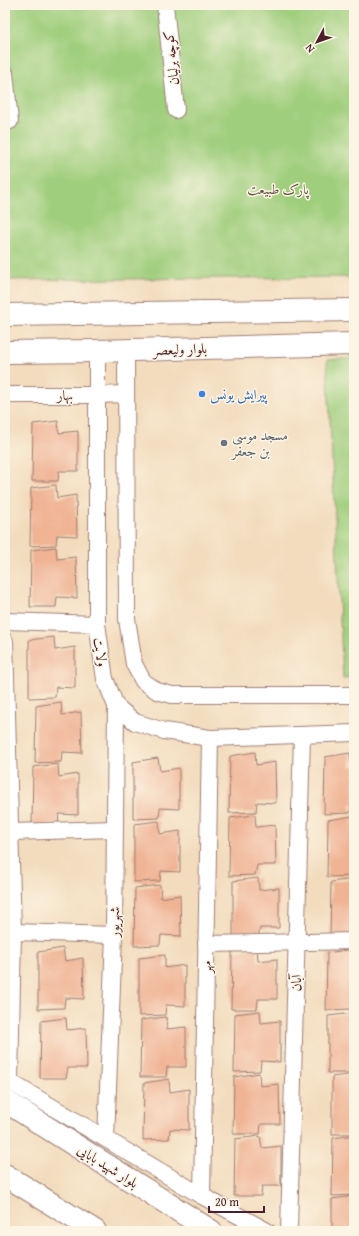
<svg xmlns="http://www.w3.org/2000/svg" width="359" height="1236" font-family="'Gentium Book Plus',Amiri,serif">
  <rect width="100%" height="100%" fill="#fcf5e5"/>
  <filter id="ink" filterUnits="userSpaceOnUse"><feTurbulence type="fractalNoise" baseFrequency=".025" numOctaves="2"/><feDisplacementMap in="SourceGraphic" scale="8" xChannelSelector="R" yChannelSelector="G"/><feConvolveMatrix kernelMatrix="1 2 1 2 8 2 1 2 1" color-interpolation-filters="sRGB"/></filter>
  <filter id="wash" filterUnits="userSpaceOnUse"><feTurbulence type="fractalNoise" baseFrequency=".012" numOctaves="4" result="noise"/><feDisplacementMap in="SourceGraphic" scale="16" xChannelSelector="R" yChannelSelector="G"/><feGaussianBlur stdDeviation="0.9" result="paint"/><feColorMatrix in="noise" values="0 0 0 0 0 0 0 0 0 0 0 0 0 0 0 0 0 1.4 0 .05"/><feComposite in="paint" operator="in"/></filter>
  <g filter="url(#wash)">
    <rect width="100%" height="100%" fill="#f3dcbd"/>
    <g fill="#9fce7c" stroke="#747654">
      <polygon points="5,5 354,5 354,277 5,280"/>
      <polygon points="354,358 354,677 343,678 327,360"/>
    </g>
    <g id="blocks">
      <g fill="#f0b495">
        <polygon points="58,421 59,433 78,431 78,471 59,471 58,481 32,481 33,424"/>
        <polygon points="56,485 57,498 76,495 77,536 57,535 56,545 30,546 31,488"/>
        <polygon points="56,547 57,559 76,557 77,598 57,597 56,607 30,607 31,550"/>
        <polygon points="54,637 55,650 75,647 75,688 56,687 55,697 29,698 29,640"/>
        <polygon points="61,702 62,715 81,712 82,753 62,752 61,762 35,763 36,706"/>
        <polygon points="255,752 256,765 275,762 276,803 257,802 256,812 229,813 230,756"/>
        <polygon points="350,753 351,766 354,766 354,804 351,804 350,813 324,814 325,757"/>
        <polygon points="158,758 160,771 179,768 179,809 160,808 159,818 133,819 133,762"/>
        <polygon points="58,764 59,777 78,774 78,815 59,814 58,824 32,825 33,767"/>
        <polygon points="255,815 256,827 275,825 276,865 257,865 255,875 229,876 230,818"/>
        <polygon points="353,816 354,829 353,876 327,877 328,820"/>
        <polygon points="159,821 160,834 180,831 180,872 161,871 160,881 134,882 134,824"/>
        <polygon points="258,878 259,890 279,888 279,928 260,928 258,938 233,939 233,881"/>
        <polygon points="354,879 354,939 330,939 331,882"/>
        <polygon points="160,885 161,898 180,895 181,936 161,935 160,945 134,946 135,888"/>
        <polygon points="63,948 65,961 83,958 84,999 65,998 64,1008 38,1009 38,952"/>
        <polygon points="257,948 258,961 277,959 277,999 258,999 257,1009 231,1009 232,952"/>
        <polygon points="352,949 354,962 354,1000 352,1009 326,1010 327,953"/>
        <polygon points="165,955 165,968 185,965 185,1006 166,1005 165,1015 139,1016 139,958"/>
        <polygon points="260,1011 261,1023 280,1021 280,1062 261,1061 260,1071 234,1072 235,1014"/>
        <polygon points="354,1013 354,1073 328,1073 328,1016"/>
        <polygon points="166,1017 167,1029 186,1027 186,1067 167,1067 166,1077 140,1077 141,1020"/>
        <polygon points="66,1018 67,1030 86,1028 87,1068 68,1068 66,1078 40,1078 41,1021"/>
        <polygon points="259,1073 260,1086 279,1084 280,1124 261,1124 260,1134 233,1134 234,1077"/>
        <polygon points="354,1074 354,1134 332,1134 332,1077"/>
        <polygon points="169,1079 170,1092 189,1089 189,1130 170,1129 169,1139 143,1140 144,1083"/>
        <polygon points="354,1135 354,1195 332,1196 333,1138"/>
        <polygon points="260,1136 262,1148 281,1146 281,1186 262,1186 261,1196 234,1196 235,1139"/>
        <polygon points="354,1196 354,1231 332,1231 332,1199"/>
      </g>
    </g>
  </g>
  <g filter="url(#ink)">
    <use href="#blocks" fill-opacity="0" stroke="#9e7e74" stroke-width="1"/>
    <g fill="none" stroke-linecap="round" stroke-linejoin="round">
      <g stroke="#9e7e74" stroke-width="18">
        <g id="street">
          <polyline points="165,5 176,110"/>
          <polyline points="5,73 10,121"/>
          <polyline points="126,350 127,619 134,664 143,681 157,691 172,695 354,695"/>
          <polyline points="97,351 97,624 105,679 116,706 135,722 164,731 210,738 354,733"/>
          <polyline points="5,395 97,395 125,394"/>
          <polyline points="5,621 97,624"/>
          <polyline points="5,641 13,932 10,1082"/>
          <polyline points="11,832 115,829"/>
          <polyline points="13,932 114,935"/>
          <polyline points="206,944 354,941"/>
          <polyline points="5,1079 202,1196 267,1231"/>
          <polyline points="106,1139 114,935 116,706"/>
          <polyline points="202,1196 210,738"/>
          <polyline points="289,1231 302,735"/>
        </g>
      </g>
      <g stroke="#9e7e74" stroke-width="24">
        <g id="secondary">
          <polyline points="5,315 354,310"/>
          <polyline points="5,352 97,351 354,344"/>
          <polyline points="5,1101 211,1231"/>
          <polyline points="5,1175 95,1231"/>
        </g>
      </g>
      <use href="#street" stroke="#fff" stroke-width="16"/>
      <use href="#secondary" stroke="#fff" stroke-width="22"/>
    </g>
  </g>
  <circle fill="#3f7fe0" stroke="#fcf5e5" stroke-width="1.5" cx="202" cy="394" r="4"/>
  <circle fill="#6b7280" stroke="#fcf5e5" stroke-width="1.5" cx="224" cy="443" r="4"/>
  <g text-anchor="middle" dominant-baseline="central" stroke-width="3" stroke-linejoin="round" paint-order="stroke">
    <g font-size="14" fill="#4a1f2b" stroke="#fcf5e5">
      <text transform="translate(171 58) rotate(-96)">کوچه برلیان</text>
      <text transform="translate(180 349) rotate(-2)">بلوار ولیعصر</text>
      <text x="65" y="395">بهار</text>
      <text transform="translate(101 652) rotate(81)">ولایت</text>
      <text transform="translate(114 922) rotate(-89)">شهریور</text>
      <text transform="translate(206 967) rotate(-89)">مهر</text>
      <text transform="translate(296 983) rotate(-89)">آبان</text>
      <text transform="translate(108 1166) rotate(32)">بلوار شهید بابایی</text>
    </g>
    <g font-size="14" fill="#645443" stroke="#fcf5e5">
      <text x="278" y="189">پارک طبیعت</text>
    </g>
    <g font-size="14" fill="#366cbe" stroke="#fcf5e5" text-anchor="start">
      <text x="210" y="394">پیرایش یونس</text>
    </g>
    <g font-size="14" fill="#5b616d" stroke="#fcf5e5" text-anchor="start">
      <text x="232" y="435">مسجد موسی<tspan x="232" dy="16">بن جعفر</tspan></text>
    </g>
  </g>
  <rect width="359" height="1236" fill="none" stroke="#fcf5e5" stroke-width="20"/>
  <g transform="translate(317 42) rotate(229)" stroke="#fcf5e5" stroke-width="3" paint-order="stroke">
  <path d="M0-3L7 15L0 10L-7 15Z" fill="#4a1f2b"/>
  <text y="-6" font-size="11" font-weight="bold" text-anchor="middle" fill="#4a1f2b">N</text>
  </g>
  <path d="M209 1206v6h55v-6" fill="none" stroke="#4a1f2b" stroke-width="2"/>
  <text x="215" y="1206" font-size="12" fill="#4a1f2b" stroke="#fcf5e5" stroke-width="3" paint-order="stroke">20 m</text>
</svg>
